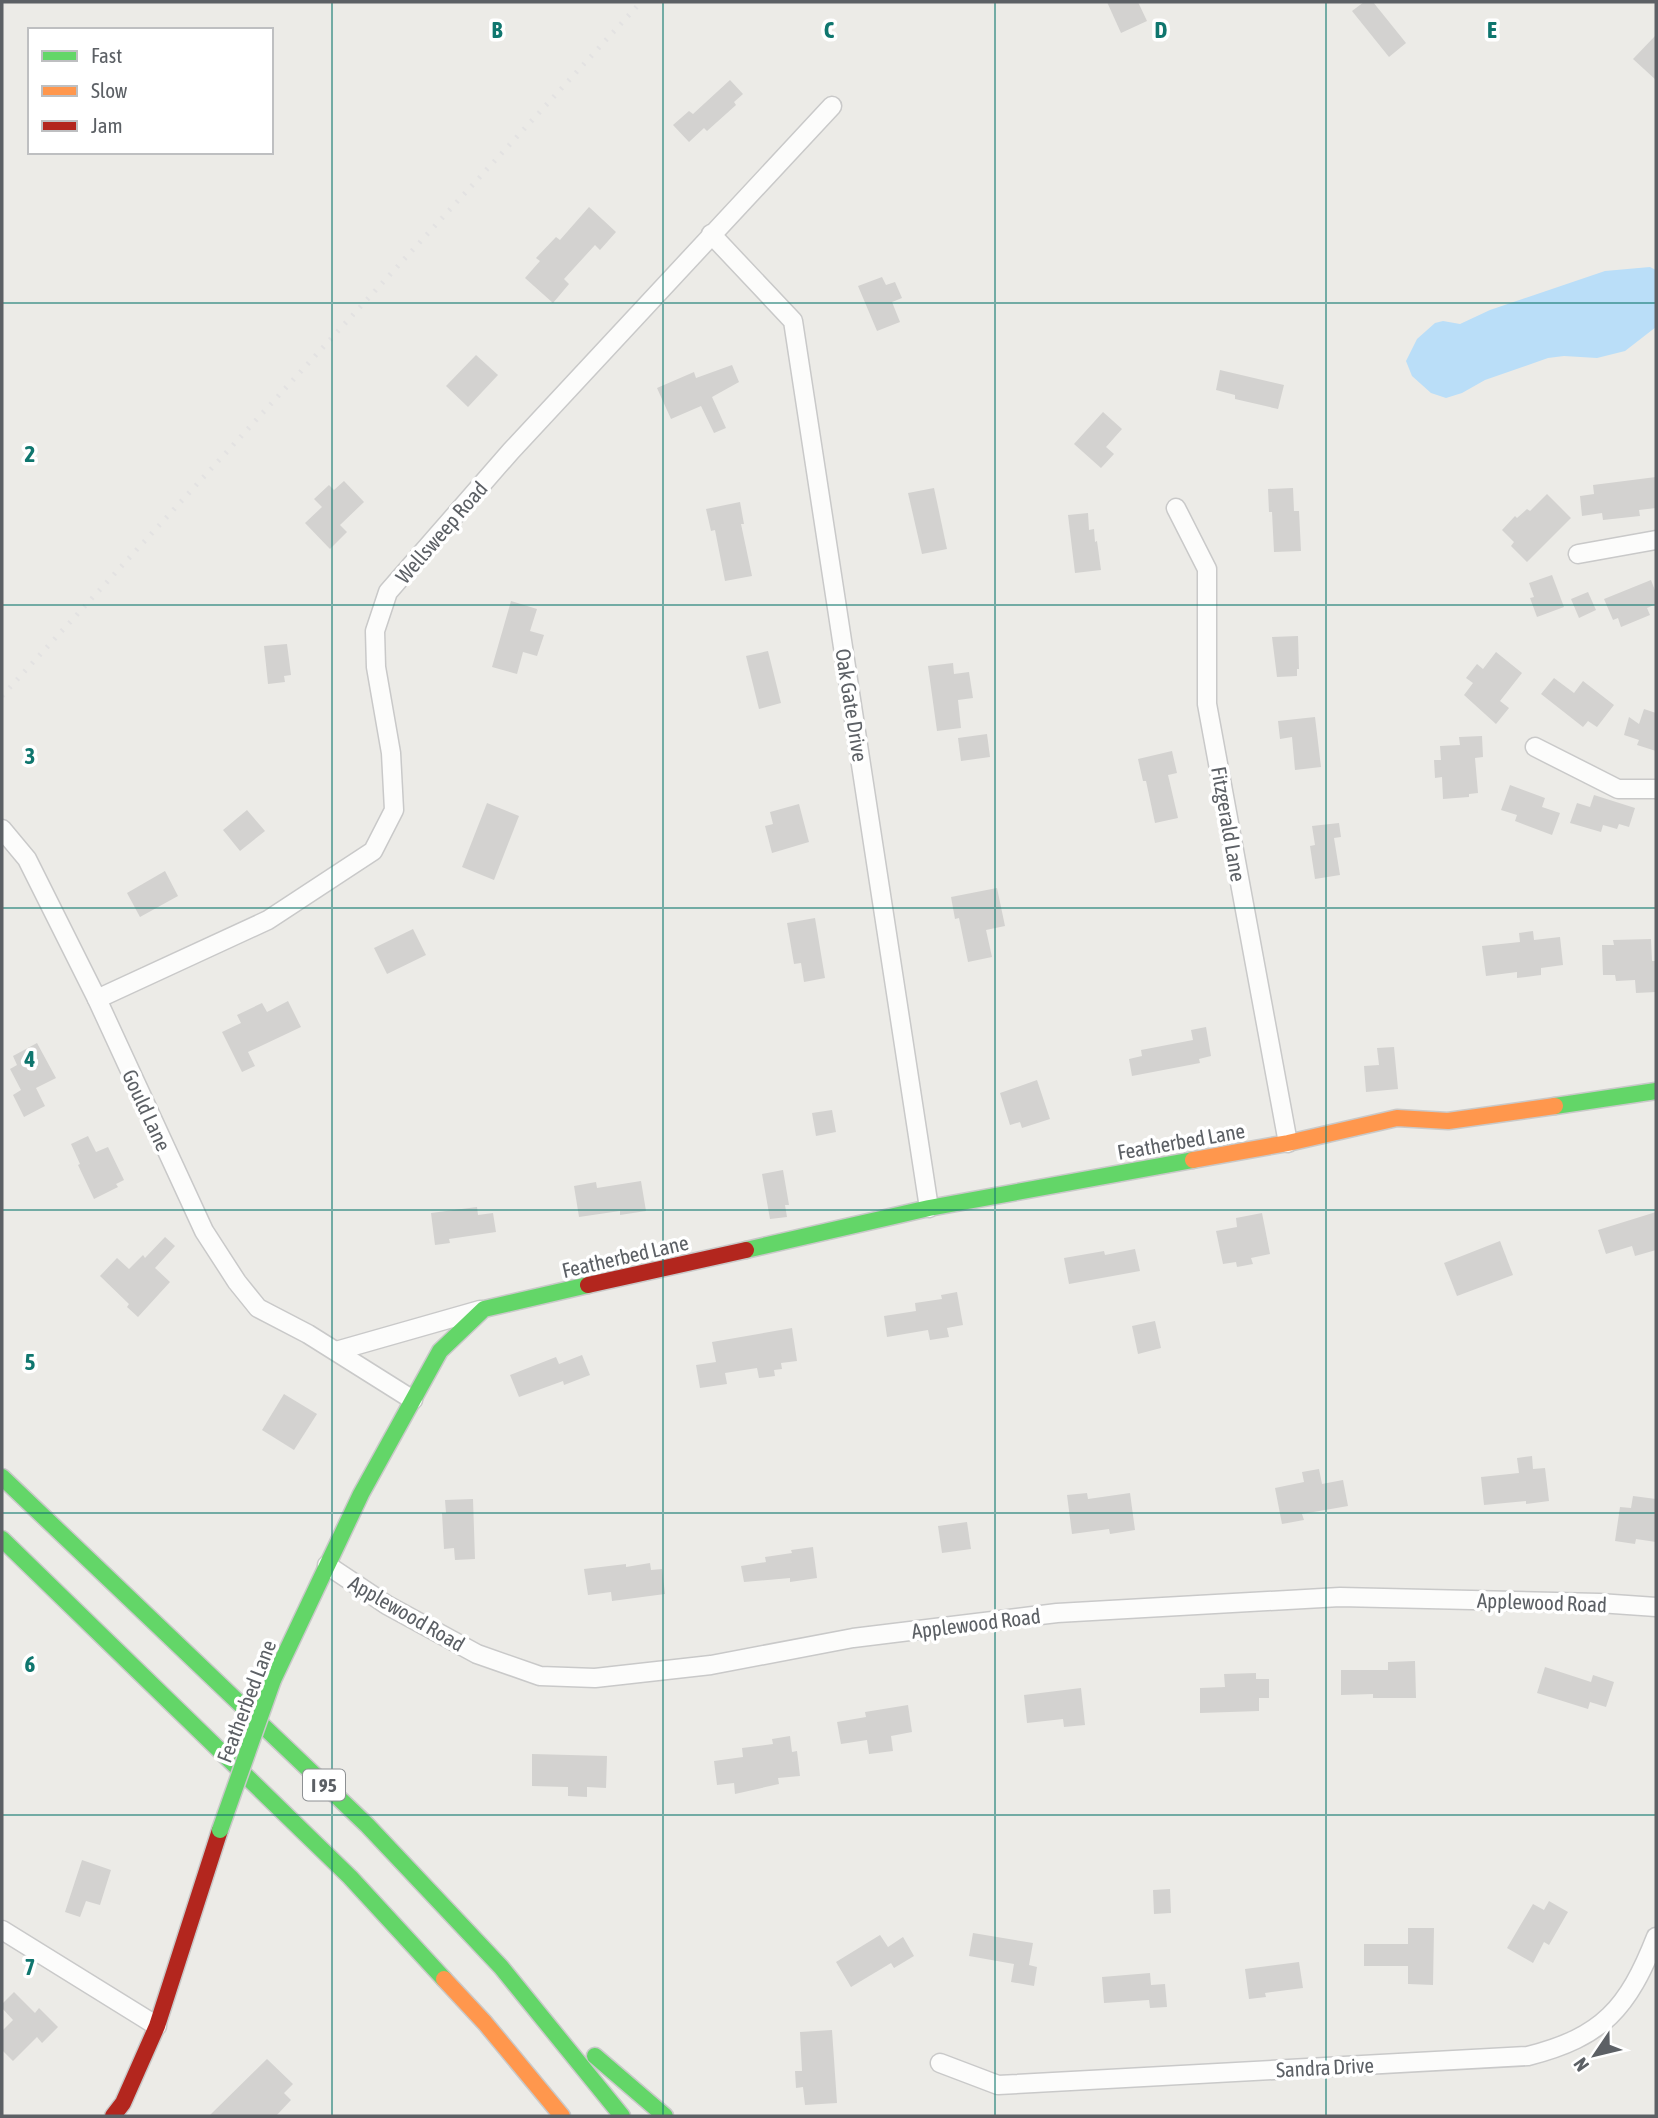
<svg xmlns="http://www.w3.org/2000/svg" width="1658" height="2118" font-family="'Asap Condensed',sans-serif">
  <rect width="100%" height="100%" fill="#ecebe7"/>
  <polygon fill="#badef8" points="1650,267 1656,270 1656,327 1625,351 1597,358 1564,356 1548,358 1485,380 1462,393 1446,398 1431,393 1412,376 1406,361 1417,339 1435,323 1443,321 1460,324 1490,310 1605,271"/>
  <g fill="#d3d2d0">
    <polygon points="1107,2 1138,2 1147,21 1121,33"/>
    <polygon points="1364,2 1373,2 1406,43 1389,57 1352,11"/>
    <polygon points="1656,35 1656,80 1633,59"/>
    <polygon points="730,80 743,94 734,102 736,105 707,131 704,128 689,142 673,125 689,111 693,114"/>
    <polygon points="589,207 616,232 600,250 595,245 564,279 569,284 553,303 525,278 540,261 536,258 556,237 560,240"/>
    <polygon points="882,277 886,285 895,282 902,298 892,302 900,322 877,331 858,286"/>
    <polygon points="476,355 498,375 468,407 446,386"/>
    <polygon points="732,365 739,382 712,397 726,428 714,433 701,406 671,419 657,388 694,372 696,378"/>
    <polygon points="1220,370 1284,385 1278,409 1235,399 1235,395 1216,390"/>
    <polygon points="1103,412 1122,429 1106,447 1114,454 1101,468 1074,444"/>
    <polygon points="1656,477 1656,508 1639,510 1640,516 1603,520 1602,513 1582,516 1580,496 1594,494 1593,485"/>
    <polygon points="344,481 364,502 340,525 347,532 330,549 305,523 322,507 314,499 329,485 334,490"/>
    <polygon points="934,488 947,549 922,554 908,493"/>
    <polygon points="1293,488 1294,511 1299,511 1301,551 1274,552 1272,512 1269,512 1268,489"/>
    <polygon points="1547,494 1571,518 1527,562 1511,546 1514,542 1502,530 1515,516 1517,518 1527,509 1530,511"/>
    <polygon points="740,502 744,524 741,524 752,576 725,581 715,530 711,531 706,509"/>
    <polygon points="1088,513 1089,530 1094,529 1095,542 1097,541 1101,570 1075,573 1068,515"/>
    <polygon points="1552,575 1564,607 1537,617 1530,598 1534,597 1529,583"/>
    <polygon points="1651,580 1656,593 1656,604 1647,608 1650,615 1621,627 1618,618 1613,620 1604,599"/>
    <polygon points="1588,592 1596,610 1579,618 1571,599"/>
    <polygon points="511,601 537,609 530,631 544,635 537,656 523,652 517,674 492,667"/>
    <polygon points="1298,636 1299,669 1297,669 1297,676 1277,677 1272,637"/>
    <polygon points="287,644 291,675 284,676 285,682 268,684 264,646"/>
    <polygon points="768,651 781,703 759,709 746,656"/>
    <polygon points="1496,652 1522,673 1500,701 1509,708 1496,724 1464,695 1473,683 1466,678 1477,664 1483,669"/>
    <polygon points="953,663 954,674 969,672 973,698 958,700 961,728 937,731 928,666"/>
    <polygon points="1554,678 1574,693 1583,681 1614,705 1597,727 1588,721 1583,727 1541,694"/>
    <polygon points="1644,709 1656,713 1656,751 1637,745 1639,740 1624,735 1629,717 1639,724"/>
    <polygon points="1315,717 1321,767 1295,770 1292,737 1280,739 1278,721"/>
    <polygon points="987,734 990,757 961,761 958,738"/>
    <polygon points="1482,736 1483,757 1475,758 1478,793 1469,794 1469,797 1443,799 1442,777 1435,778 1434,760 1441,760 1440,746 1460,745 1459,737"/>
    <polygon points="1172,751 1177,773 1168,775 1178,818 1155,823 1146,781 1143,781 1138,759"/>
    <polygon points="1510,785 1545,798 1542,807 1560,813 1552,835 1515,821 1517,815 1501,810"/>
    <polygon points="1594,795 1635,808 1629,827 1619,824 1617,829 1603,825 1601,832 1570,823 1577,803 1590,807"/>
    <polygon points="487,803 519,816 494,880 462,867"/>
    <polygon points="799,804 809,842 772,853 765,826 773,824 770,812"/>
    <polygon points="247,810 265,831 240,851 223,830"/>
    <polygon points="1339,823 1341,837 1334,838 1340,875 1315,879 1310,846 1315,845 1312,826"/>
    <polygon points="165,871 178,896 140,917 127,893"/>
    <polygon points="997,888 1005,926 986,930 992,957 968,962 959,918 955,919 951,897"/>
    <polygon points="815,918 825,978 804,982 801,963 794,964 787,923"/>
    <polygon points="413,929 426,955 387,974 374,948"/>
    <polygon points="1533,931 1534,940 1560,937 1563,965 1541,968 1541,975 1517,978 1517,972 1486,976 1482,946 1520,942 1519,933"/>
    <polygon points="1651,939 1652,961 1656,961 1656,992 1636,993 1635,980 1616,981 1615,975 1603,975 1602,945 1614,945 1613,940"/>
    <polygon points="288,1001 301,1027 248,1052 255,1066 242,1072 222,1032 241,1023 237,1015 262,1003 267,1012"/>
    <polygon points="1206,1027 1211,1056 1199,1059 1200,1063 1132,1076 1129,1059 1142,1056 1141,1050 1193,1040 1191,1030"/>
    <polygon points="37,1043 56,1078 36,1088 45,1106 24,1117 13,1095 21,1090 10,1069 17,1065 13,1056"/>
    <polygon points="1394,1047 1398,1089 1366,1092 1364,1066 1379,1065 1377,1048"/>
    <polygon points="1037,1080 1050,1119 1022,1128 1020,1122 1010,1125 1000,1093"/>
    <polygon points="832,1110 836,1132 816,1136 812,1113"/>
    <polygon points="88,1136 96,1152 108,1147 124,1180 116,1184 118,1187 94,1199 78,1165 80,1164 71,1144"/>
    <polygon points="783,1170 789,1205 785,1205 787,1217 770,1219 762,1174"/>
    <polygon points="641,1181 646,1211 620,1215 620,1211 579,1217 574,1186 596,1182 597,1188"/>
    <polygon points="477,1207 478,1215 493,1213 496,1232 449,1239 450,1243 435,1245 431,1213"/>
    <polygon points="1656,1212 1656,1250 1635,1256 1632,1246 1606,1254 1598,1230"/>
    <polygon points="1262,1213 1270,1254 1251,1258 1253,1264 1237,1267 1236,1262 1223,1264 1216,1231 1237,1227 1236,1218"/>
    <polygon points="165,1237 175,1246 155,1268 170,1282 138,1317 127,1307 129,1304 100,1276 117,1258 129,1269 143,1255 145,1258"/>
    <polygon points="1500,1241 1513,1275 1457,1296 1444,1263"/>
    <polygon points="1135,1249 1140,1271 1069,1284 1064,1258 1104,1251 1105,1255"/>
    <polygon points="957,1292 963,1325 947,1328 949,1337 930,1340 928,1330 887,1337 884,1316 916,1311 915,1303 942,1299 941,1295"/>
    <polygon points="1155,1321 1161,1348 1138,1354 1132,1326"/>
    <polygon points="792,1328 797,1361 781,1363 782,1369 774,1370 775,1376 759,1378 757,1368 725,1373 727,1384 700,1388 696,1365 716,1362 712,1342"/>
    <polygon points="582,1355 590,1375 564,1385 563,1381 519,1397 510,1375 556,1357 559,1364"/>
    <polygon points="284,1394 317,1414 294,1450 262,1430"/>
    <polygon points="1532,1456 1533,1469 1545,1468 1549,1501 1526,1504 1526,1501 1484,1505 1481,1477 1519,1473 1517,1458"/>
    <polygon points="1319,1469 1322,1484 1343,1480 1348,1506 1302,1514 1304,1520 1282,1524 1275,1488 1304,1482 1302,1472"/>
    <polygon points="1087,1493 1088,1499 1130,1493 1135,1530 1110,1534 1109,1529 1072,1534 1067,1495"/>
    <polygon points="1633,1496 1656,1499 1656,1542 1636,1539 1635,1544 1615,1541 1620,1507 1631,1508"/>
    <polygon points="473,1499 475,1559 455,1560 454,1548 444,1549 442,1513 446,1513 445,1500"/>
    <polygon points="967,1522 971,1549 942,1553 938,1526"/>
    <polygon points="813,1547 817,1578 790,1582 790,1578 744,1582 741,1566 766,1562 765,1557 792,1553 791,1550"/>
    <polygon points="650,1563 651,1570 662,1569 665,1594 612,1601 611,1592 588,1595 584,1569 626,1564 626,1567"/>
    <polygon points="1415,1661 1416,1698 1373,1698 1373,1694 1341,1695 1341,1670 1388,1670 1388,1662"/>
    <polygon points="1545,1667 1591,1682 1593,1675 1614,1682 1606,1707 1590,1702 1588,1709 1537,1693"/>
    <polygon points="1256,1673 1256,1679 1269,1679 1269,1698 1259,1698 1259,1711 1200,1713 1200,1688 1225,1687 1224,1674"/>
    <polygon points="1081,1688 1085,1725 1064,1727 1063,1719 1027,1723 1024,1695"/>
    <polygon points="908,1705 912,1732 891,1736 893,1751 869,1754 867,1740 841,1744 837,1722 866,1717 865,1712"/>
    <polygon points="790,1736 792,1752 797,1751 800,1776 778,1778 779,1784 735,1794 734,1783 717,1785 714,1761 743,1757 742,1748 773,1744 772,1739"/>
    <polygon points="532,1754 607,1756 606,1788 587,1787 587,1797 568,1796 568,1787 532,1786"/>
    <polygon points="82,1860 111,1870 100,1905 86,1901 80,1917 65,1912"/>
    <polygon points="1170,1889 1171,1913 1154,1914 1153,1890"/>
    <polygon points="1549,1901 1568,1912 1549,1945 1544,1942 1533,1963 1507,1948 1533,1904 1544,1910"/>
    <polygon points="1408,1928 1434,1928 1433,1985 1408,1984 1408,1966 1364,1966 1364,1944 1408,1944"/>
    <polygon points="973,1933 1033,1943 1029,1965 1037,1967 1034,1986 1011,1982 1014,1964 969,1956"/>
    <polygon points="880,1935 888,1947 903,1937 914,1956 894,1968 891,1963 851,1987 836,1962"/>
    <polygon points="1299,1962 1303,1988 1265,1993 1266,1997 1249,1999 1245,1969"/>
    <polygon points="1150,1973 1151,1985 1165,1984 1167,2007 1150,2008 1149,2000 1104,2003 1102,1977"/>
    <polygon points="14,1992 35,2013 39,2008 58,2027 42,2043 37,2037 13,2061 2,2050 2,2031 13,2020 2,2008 2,2004"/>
    <polygon points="832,2030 837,2103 805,2105 803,2087 796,2088 795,2071 802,2071 800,2032"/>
    <polygon points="267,2059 293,2084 284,2093 291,2100 276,2116 209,2116"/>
  </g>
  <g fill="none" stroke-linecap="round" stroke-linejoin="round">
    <g stroke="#c9c9c9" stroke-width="21">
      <g id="street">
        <polyline points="711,234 793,321 929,1208"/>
        <polyline points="1176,508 1207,569 1207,704 1288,1143"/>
        <polyline points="1578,554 1656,540"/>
        <polyline points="1535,747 1618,789 1656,789"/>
        <polyline points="2,829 27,859 97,999 204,1231 237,1282 258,1308 308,1334 413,1400"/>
        <polyline points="97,999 268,920 373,851 394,810 391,753 376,667 375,631 388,592 511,451 832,106"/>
        <polyline points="336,1351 480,1310"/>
        <polyline points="327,1565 387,1605 477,1654 540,1676 595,1678 711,1665 853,1638 1057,1613 1340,1597 1599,1603 1656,1607"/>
        <polyline points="2,1930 157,2026"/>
        <path d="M940,2063L998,2085L1528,2056C1603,2037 1628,2008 1656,1937"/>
      </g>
    </g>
    <g stroke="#c9c9c9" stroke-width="19">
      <g id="fast">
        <polyline points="1555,1106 1656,1091"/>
        <polyline points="746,1250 929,1208 1193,1160"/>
        <polyline points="2,1477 367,1825 501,1967 622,2116"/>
        <polyline points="2,1539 350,1877 444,1979"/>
        <polyline points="273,1680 361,1494 440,1351 484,1309 588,1285"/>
        <polyline points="595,2056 665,2116"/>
      </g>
    </g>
    <g stroke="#c9c9c9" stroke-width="19">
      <g id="slow">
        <polyline points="1193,1160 1288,1143 1397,1118 1448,1121 1555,1106"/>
        <polyline points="444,1979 485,2023 562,2116"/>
      </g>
    </g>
    <g stroke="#c9c9c9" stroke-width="19">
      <g id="jam">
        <polyline points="588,1285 746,1250"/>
        <polyline points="113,2116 123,2103 157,2026 220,1830"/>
      </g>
    </g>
    <use href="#street" stroke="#fcfcfb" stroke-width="18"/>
    <use href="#fast" stroke="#63d668" stroke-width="16"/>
    <use href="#slow" stroke="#ff974d" stroke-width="16"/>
    <use href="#jam" stroke="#b3261e" stroke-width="16"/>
    <polyline stroke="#e3e2e2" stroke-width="5" stroke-dasharray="2 9" stroke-linecap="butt" points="2,696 641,2"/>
    <g stroke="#c9c9c9" stroke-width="19" stroke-linecap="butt">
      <polyline id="fast-bridge" points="220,1830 273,1680"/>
    </g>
    <use href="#fast-bridge" stroke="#63d668" stroke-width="16"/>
  </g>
  <path fill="none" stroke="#0f766e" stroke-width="2" stroke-opacity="0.55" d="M332,2V2116M663,2V2116M995,2V2116M1326,2V2116M2,303H1656M2,605H1656M2,908H1656M2,1210H1656M2,1513H1656M2,1815H1656"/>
  <g text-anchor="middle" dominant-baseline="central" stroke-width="7" stroke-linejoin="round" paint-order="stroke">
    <rect fill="#fff" stroke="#8d9093" stroke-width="2" x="303" y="1769.5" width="42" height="31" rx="5"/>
    <g font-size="19" font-weight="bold" fill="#5c6065">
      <text x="324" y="1785">I 95</text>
    </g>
    <g font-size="21" fill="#5c6065" stroke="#fff">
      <text transform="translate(441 532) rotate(-49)">Wellsweep Road</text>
      <text transform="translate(852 705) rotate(81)">Oak Gate Drive</text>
      <text transform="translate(1229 824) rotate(80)">Fitzgerald Lane</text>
      <text transform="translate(147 1110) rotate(65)">Gould Lane</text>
      <text transform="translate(1181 1141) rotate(-10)">Featherbed Lane</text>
      <text transform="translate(625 1256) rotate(-13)">Featherbed Lane</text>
      <text transform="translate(1542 1602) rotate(2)">Applewood Road</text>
      <text transform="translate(407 1613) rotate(30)">Applewood Road</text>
      <text transform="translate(976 1623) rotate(-7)">Applewood Road</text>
      <text transform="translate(246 1701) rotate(-69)">Featherbed Lane</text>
      <text transform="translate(1325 2067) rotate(-3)">Sandra Drive</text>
    </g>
  </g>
  <g font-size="23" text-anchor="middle" font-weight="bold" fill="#0f766e" stroke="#fff" stroke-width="7" stroke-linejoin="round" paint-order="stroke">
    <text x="497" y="38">B</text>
    <text x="829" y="38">C</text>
    <text x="1161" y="38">D</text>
    <text x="1492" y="38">E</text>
    <text x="30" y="462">2</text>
    <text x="30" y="764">3</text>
    <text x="30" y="1067">4</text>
    <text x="30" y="1370">5</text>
    <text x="30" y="1672">6</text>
    <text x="30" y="1975">7</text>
  </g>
  <rect width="1658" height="2118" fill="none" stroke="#5c6065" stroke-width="7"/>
  <rect x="28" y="28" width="245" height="126" fill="#ffffff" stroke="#bebfc1" stroke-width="2"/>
  <rect x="42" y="51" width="35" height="10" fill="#63d668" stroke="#bebfc1" stroke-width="2"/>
  <text x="91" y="63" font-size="21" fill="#5c6065">Fast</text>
  <rect x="42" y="86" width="35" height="10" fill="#ff974d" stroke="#bebfc1" stroke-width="2"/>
  <text x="91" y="98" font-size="21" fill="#5c6065">Slow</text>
  <rect x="42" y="121" width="35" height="10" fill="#b3261e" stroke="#bebfc1" stroke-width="2"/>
  <text x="91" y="133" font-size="21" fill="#5c6065">Jam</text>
  <g transform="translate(1595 2055) rotate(235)" stroke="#ffffff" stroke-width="5" paint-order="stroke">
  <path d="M0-5L12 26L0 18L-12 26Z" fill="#5c6065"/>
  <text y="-10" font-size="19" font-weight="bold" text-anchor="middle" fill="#5c6065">N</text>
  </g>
</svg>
